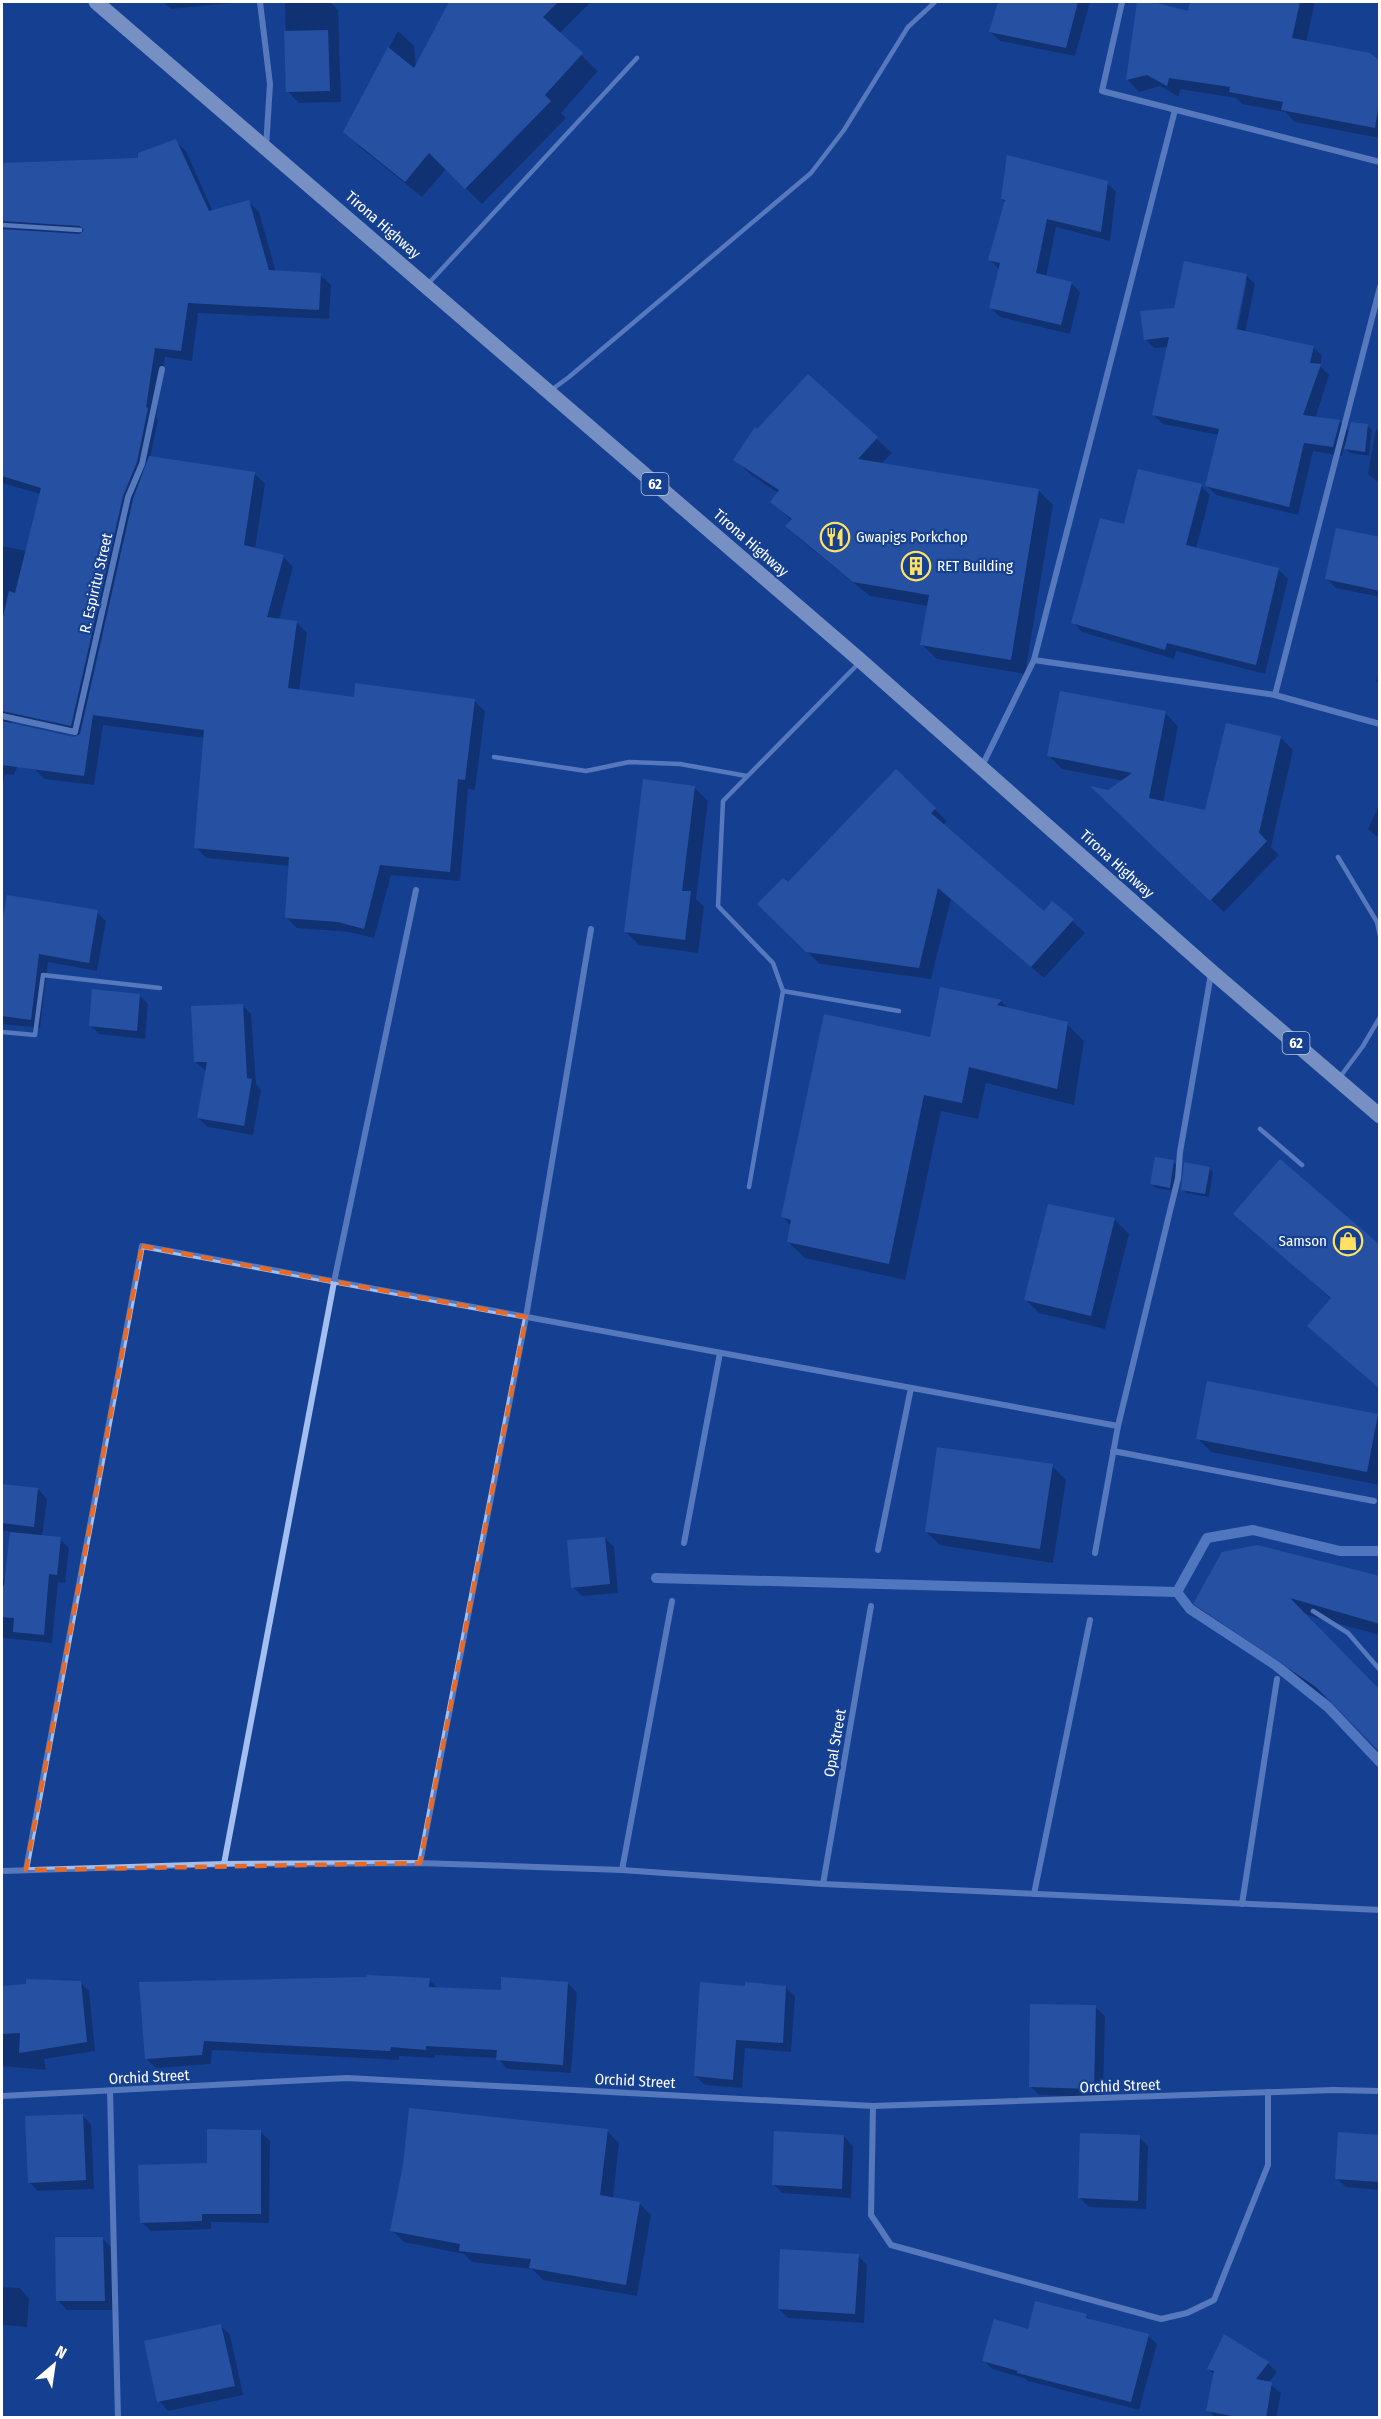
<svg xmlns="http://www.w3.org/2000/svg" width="1381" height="2419" font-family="'Fira Sans Condensed',sans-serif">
  <rect width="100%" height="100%" fill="#164091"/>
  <g fill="#0007" fill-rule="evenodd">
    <polygon points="163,2 240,2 171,9"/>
    <polygon points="285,2 330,2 338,10 341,102 299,103 287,91"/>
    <polygon points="451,2 591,2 559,34 598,71 561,113 566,118 482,204 446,169 422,197 361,148 345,131 398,31 414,46 416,67"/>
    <polygon points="999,2 1090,2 1075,56 1000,41 990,32"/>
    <polygon points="1138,2 1147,2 1189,13 1192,2 1315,2 1306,43 1380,63 1380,138 1295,122 1285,112 1242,104 1236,98 1180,89 1179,97 1160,86 1139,92 1128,80"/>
    <path d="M175,140L186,151L213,212L249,202L259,212L276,272L320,275L331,285L329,319L198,313L192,361L165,357L156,417L158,420L150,458L254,473L265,484L255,549L283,556L293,567L279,620L296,622L307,633L299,691L355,699L474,701L485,711L475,790L468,789L460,881L391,875L374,938L349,932L297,928L286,917L290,866L206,858L196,847L205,738L103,725L94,785L44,779L34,768L27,742L14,775L5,774L2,787V546L27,551L41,494L2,483V164L140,160ZM14,721L82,736L74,739L7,724Z"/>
    <polygon points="1107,183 1116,192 1110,241 1056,227 1046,277 1071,283 1080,292 1070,334 1000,317 991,308 999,269 990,260 1006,203 1002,199"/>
    <path d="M1246,275L1255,284L1245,333L1313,347L1322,356L1320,366L1329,375L1315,419L1340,422L1350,432L1367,425L1372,430L1369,455L1371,456L1376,430L1380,431V484L1368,474L1371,456L1350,453L1344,447L1342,456L1313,451L1298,515L1216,495L1207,486L1219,435L1163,424L1154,415L1168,347L1154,348L1145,339L1176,309ZM1244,280H1247L1236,337L1233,336Z"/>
    <polygon points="808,376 892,453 881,464 1038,490 1053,505 1025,674 937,659 922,645 928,606 870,596 802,541 787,526 792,521 772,502 778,493 750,474 735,459 757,431"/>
    <polygon points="1201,486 1210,495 1196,549 1278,569 1288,579 1265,674 1176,651 1174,659 1082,632 1073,622 1125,526"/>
    <polygon points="1380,539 1380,597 1336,588 1327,579"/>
    <polygon points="1380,672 1380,684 1376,681"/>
    <polygon points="1165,713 1178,726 1163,803 1207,812 1281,738 1293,750 1271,847 1279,855 1224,912 1105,799 1109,792 1124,781 1062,769 1049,756"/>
    <polygon points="896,771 947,821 943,826 1044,913 1053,903 1085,933 1044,978 951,899 931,979 820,964 759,904 788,884"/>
    <polygon points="694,787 708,801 696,899 704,907 698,953 639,945 625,931"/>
    <polygon points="1380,803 1380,839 1368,829"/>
    <polygon points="8,897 97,912 106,921 97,971 48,962 40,1028 2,1024 2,931"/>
    <polygon points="942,989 1001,1001 1010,1010 1067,1024 1084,1041 1074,1105 986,1083 978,1119 941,1111 905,1280 805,1258 788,1242 791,1226 783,1217 931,1039"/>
    <polygon points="139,995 148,1004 145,1039 99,1034 90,1025"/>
    <polygon points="242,1005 251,1014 256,1084 261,1090 253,1135 208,1127 198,1118 206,1071 195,1062"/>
    <polygon points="1173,1162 1178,1166 1174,1191 1156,1188 1152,1184"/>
    <polygon points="1209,1168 1213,1172 1209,1197 1186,1193 1182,1189"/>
    <polygon points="1049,1206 1115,1220 1129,1234 1105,1329 1039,1313 1025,1299"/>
    <polygon points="1235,1213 1380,1247 1380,1389 1309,1326 1331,1299"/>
    <polygon points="1377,1415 1380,1417 1380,1485 1211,1452 1197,1438"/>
    <polygon points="1052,1466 1066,1480 1053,1563 940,1545 926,1532"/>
    <polygon points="2,1485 38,1489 47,1499 42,1537 60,1539 69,1548 65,1583 58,1582 52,1643 3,1638 3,1680 2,1680 2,1579 6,1579 11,1532 2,1530"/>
    <polygon points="605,1538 614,1547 618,1593 582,1596 573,1587"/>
    <polygon points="1380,1576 1380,1635 1303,1614 1335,1704 1213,1622 1195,1604"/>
    <polygon points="429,1979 438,1989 502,1992 568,1983 577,1993 571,2073 507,2069 498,2058 435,2055 435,2058 399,2056 399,2060 212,2050 211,2064 156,2068 147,2059 140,1984"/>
    <polygon points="80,1982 89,1991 95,2051 44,2059 46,2070 2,2066 2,1987"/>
    <polygon points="746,1987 785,1987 795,1996 791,2052 745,2048 742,2088 705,2085 695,2076"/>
    <polygon points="1095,2007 1105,2016 1103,2097 1039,2095 1030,2086"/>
    <polygon points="82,2115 91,2124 94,2189 38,2191 29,2182"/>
    <polygon points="607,2131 619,2143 613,2199 639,2203 651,2215 637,2296 543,2280 532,2269 472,2262 464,2254 404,2242 392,2230"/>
    <polygon points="261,2132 270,2141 269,2223 211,2222 211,2229 151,2231 141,2222"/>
    <polygon points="844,2136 853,2146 851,2198 782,2193 773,2184"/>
    <polygon points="1380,2136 1380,2190 1346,2187 1336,2178"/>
    <polygon points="1139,2137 1148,2146 1146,2209 1089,2207 1080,2198"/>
    <polygon points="103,2239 112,2248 113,2310 67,2310 57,2300"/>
    <polygon points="858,2256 867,2265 864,2323 788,2318 779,2309"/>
    <polygon points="2,2287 20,2288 29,2298 27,2327 2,2325"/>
    <polygon points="1086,2316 1091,2320 1148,2336 1157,2344 1139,2410 1028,2381 1024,2378 992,2369 984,2361 1029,2331"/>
    <polygon points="221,2326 230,2335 243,2395 168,2411 159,2401"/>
    <polygon points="1268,2363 1277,2372 1268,2383 1281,2393 1276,2418 1216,2418 1208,2410 1215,2375 1208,2369"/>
  </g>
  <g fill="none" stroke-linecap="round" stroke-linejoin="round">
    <g stroke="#96b8f3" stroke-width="10">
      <polyline points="1380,1551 1340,1551 1253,1530 1207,1538 1177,1592 1190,1609 1274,1664 1328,1707 1380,1762"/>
      <polyline points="656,1578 1177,1592"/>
    </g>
  </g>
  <g fill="#3a66b7">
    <polygon points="449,2 558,2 543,17 583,53 545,95 551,101 465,189 429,153 405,182 343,132 388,47 414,68"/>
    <polygon points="998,2 1078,2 1066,48 989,32"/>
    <polygon points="1137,2 1153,2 1188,11 1190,2 1300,2 1292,38 1370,53 1380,61 1380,96 1375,128 1281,110 1283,102 1229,92 1230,87 1169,78 1167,86 1147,75 1126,80"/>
    <polygon points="328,30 330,91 286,92 284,31"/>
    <polygon points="176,139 209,211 249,200 269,270 321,273 319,310 188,303 181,351 155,348 146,407 148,408 137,462 123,496 71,726 2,711 2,621 9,591 15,593 41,488 2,476 2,229 80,234 84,230 80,226 2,221 2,163 138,158 138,153"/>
    <polygon points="1007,155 1108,181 1101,232 1047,219 1036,273 1072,282 1061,325 989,308 1000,263 988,260 1005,200 1001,199"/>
    <polygon points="1184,261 1247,274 1236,329 1314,346 1310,363 1321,364 1303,415 1340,420 1333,447 1304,443 1289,507 1205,486 1219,429 1152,415 1169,337 1144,340 1140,311 1174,308"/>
    <polygon points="808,374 878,437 858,459 1039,489 1011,660 920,645 929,595 853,582 785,526 792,519 770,502 779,490 733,460 755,427 757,429"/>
    <polygon points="1351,422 1368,424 1365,452 1344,449"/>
    <polygon points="149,456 255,472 244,545 284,555 267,617 297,621 288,688 354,697 355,683 475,699 465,780 458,779 450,872 380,865 364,929 338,922 285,918 289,857 194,848 204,730 93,715 84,776 2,765 2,721 74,737 80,734 133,499"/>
    <polygon points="1138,469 1202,484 1186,545 1279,568 1256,665 1167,643 1165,650 1071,623 1100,518 1124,524"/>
    <polygon points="1336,528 1380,537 1380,591 1325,579"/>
    <polygon points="1060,691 1166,711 1149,798 1205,810 1226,723 1281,736 1259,833 1267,841 1210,901 1090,786 1108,790 1132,773 1047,756"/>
    <polygon points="896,769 936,808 931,813 1044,911 1052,901 1074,919 1031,967 938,888 919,968 806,952 757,904 783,878 788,882"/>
    <polygon points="643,779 695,786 682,891 691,891 685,940 624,932"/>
    <polygon points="7,895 98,910 89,963 39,954 31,1020 2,1016 2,923"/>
    <polygon points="940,987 1002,1000 997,1005 1068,1022 1057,1089 969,1067 962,1103 924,1095 889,1264 787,1242 791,1220 781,1217 824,1014 930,1037"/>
    <polygon points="92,989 140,994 137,1031 89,1026"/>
    <polygon points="243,1004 247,1078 252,1079 244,1126 197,1118 207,1062 194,1062 191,1006"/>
    <polygon points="1155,1157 1174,1160 1170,1188 1150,1184"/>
    <polygon points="1280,1159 1380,1245 1380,1389 1307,1326 1331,1298 1233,1214"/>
    <polygon points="1184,1162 1210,1167 1205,1194 1181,1190"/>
    <polygon points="1048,1204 1115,1218 1091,1316 1024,1300"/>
    <polygon points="1207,1381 1378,1414 1367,1472 1196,1439"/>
    <polygon points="937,1447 1053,1464 1040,1549 925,1532"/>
    <polygon points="2,1484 38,1488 34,1527 2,1523"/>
    <polygon points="10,1532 61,1537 57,1575 49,1574 44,1635 13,1632 14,1618 2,1617 2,1586 4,1586"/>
    <polygon points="605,1537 610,1584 571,1588 567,1540"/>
    <polygon points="1257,1545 1380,1576 1380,1624 1290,1598 1380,1690 1380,1752 1316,1687 1193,1604 1222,1552"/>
    <polygon points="367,1975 430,1978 429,1987 501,1990 501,1977 568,1982 563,2065 496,2060 497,2050 426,2046 426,2050 391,2047 390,2051 204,2041 202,2055 145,2059 139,1982 367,1977"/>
    <polygon points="26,1979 81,1981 87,2042 19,2053 20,2033 2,2034 2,1986 26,1984"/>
    <polygon points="700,1982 745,1986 745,1982 786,1986 783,2043 736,2040 733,2080 694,2076"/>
    <polygon points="1030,2004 1096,2005 1094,2089 1029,2087"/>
    <polygon points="409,2108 608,2129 600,2195 640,2202 626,2285 529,2268 531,2259 459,2251 460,2244 390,2231 403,2165"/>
    <polygon points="83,2114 86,2180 28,2183 25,2116"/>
    <polygon points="207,2129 261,2130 261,2214 202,2214 202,2221 140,2223 138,2165 207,2163"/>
    <polygon points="774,2131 844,2135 842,2189 772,2185"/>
    <polygon points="1338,2132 1380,2135 1380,2182 1335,2179"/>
    <polygon points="1080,2133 1140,2135 1138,2201 1078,2198"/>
    <polygon points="55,2237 103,2237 105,2301 56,2301"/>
    <polygon points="780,2249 859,2254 855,2314 778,2309"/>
    <polygon points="1035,2301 1087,2314 1086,2318 1149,2334 1131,2402 1017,2373 1018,2371 982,2361 994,2319 1028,2329"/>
    <polygon points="221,2324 235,2386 157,2402 144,2341"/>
    <polygon points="1224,2334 1269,2362 1256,2379 1272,2382 1266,2418 1242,2418 1206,2411 1214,2371 1207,2369"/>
  </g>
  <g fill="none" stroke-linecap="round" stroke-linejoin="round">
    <g stroke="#a3bff0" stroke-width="4.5">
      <polyline points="2,225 80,230"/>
      <polyline points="427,285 637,58"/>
      <polyline points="550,391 569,377 811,173 844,130 908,27 935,2"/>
      <polyline points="494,757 586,771 629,762 680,764 747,776"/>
      <polyline points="1338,857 1377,922 1380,936"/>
      <polyline points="783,991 899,1011"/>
      <polyline points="2,1032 35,1035 43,975 160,988"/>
      <polyline points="1340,1077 1363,1046 1380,1017"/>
      <polyline points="1260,1129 1302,1165"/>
      <polyline points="749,1187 783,991 773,963 718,906 723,801 859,663"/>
      <polyline points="1313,1611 1348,1633 1380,1670"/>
    </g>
    <g stroke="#a3bff0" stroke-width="6">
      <polyline points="260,2 270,84 266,147"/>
      <polyline points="1122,2 1102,91 1380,162"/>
      <polyline points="1034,660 1275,695 1380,724"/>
      <polyline points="1275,695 1380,287"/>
      <polyline points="2,716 75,732 128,497 142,464 162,369"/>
      <polyline points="982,766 1034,660 1175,110"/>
      <polyline points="1113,1451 1374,1501"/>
      <polyline points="684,1543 720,1353"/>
      <polyline points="878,1550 911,1388"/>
      <polyline points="1095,1553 1118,1426 1178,1178 1180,1152 1211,974"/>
      <polyline points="420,1863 526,1317 591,929"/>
      <polyline points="224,1864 334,1282 416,890"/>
      <polyline points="26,1870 142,1246 1118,1426"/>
      <polyline points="622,1870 672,1601"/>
      <polyline points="2,1871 224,1864 420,1863 622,1870 823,1884 1380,1910"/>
      <polyline points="823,1884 871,1606"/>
      <polyline points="1034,1894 1090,1620"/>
      <polyline points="1242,1904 1277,1679"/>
      <polyline points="110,2091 118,2418"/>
      <polyline points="2,2096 347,2078 873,2106 1333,2090 1380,2091"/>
      <polyline points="873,2106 871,2215 891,2245 1161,2319 1187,2313 1214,2300 1268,2165 1268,2092"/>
    </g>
    <polyline stroke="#edf2ff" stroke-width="15" points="96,2 861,661 1211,971 1380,1116"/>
  </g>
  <path d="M0 0H1381V2419H0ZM142,1246L526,1317L420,1863L26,1870Z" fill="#164091" fill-opacity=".55" fill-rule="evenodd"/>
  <path fill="none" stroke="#ea6a24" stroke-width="4.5" stroke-dasharray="12 8" stroke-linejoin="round" d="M142,1246L526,1317L420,1863L26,1870Z"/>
  <defs>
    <g id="restaurant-ring" transform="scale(1.5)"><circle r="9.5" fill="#164091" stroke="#ffe163" stroke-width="1.5"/><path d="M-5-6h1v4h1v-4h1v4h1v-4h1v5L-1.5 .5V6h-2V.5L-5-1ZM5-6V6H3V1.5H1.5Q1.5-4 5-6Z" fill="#ffe163"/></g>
    <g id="building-ring" transform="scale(1.5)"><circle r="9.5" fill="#164091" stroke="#ffe163" stroke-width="1.5"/><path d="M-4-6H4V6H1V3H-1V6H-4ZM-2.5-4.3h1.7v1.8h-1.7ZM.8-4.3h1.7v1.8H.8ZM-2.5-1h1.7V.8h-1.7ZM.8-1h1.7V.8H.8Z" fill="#ffe163"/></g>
    <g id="shop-ring" transform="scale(1.5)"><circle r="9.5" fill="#164091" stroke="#ffe163" stroke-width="1.5"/><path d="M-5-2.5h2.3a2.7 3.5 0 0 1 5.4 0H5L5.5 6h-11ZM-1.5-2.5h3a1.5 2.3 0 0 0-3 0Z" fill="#ffe163"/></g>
  </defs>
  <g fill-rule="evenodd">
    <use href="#restaurant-ring" x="835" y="537"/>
    <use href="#building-ring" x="916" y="566"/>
    <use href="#shop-ring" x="1348" y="1241"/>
  </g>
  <g text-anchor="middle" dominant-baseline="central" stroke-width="4.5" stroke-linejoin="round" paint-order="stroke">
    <g fill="#164091" stroke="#b9c6de" stroke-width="1.5">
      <rect x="641.5" y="473" width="27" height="22" rx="4.5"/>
      <rect x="1282.5" y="1032" width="27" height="22" rx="4.5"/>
    </g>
    <g font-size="14" font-weight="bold" fill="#fff">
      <text x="655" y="484">62</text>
      <text x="1296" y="1043">62</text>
    </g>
    <g font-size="15" fill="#fff" stroke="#164091">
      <text transform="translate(383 225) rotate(41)">Tirona Highway</text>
      <text transform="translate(751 543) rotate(41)">Tirona Highway</text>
      <text transform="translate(96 583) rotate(-77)">R. Espiritu Street</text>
      <text transform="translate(1117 864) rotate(42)">Tirona Highway</text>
      <text transform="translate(835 1743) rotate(-80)">Opal Street</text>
      <text transform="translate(149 2077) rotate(-3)">Orchid Street</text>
      <text transform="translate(635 2081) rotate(3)">Orchid Street</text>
      <text transform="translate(1120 2086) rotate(-2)">Orchid Street</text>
    </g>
    <g font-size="15" fill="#fff" stroke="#164091" text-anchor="start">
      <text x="856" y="537">Gwapigs Porkchop</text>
      <text x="937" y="566">RET Building</text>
      <text x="1327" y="1241" text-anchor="end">Samson</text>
    </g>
  </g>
  <rect width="1381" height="2419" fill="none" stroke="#ffffff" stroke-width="6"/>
  <g transform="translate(54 2365) rotate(29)" stroke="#164091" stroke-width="4.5" paint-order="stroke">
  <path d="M0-4.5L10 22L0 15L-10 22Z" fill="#ffffff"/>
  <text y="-9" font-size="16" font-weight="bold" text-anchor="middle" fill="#ffffff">N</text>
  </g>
</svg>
